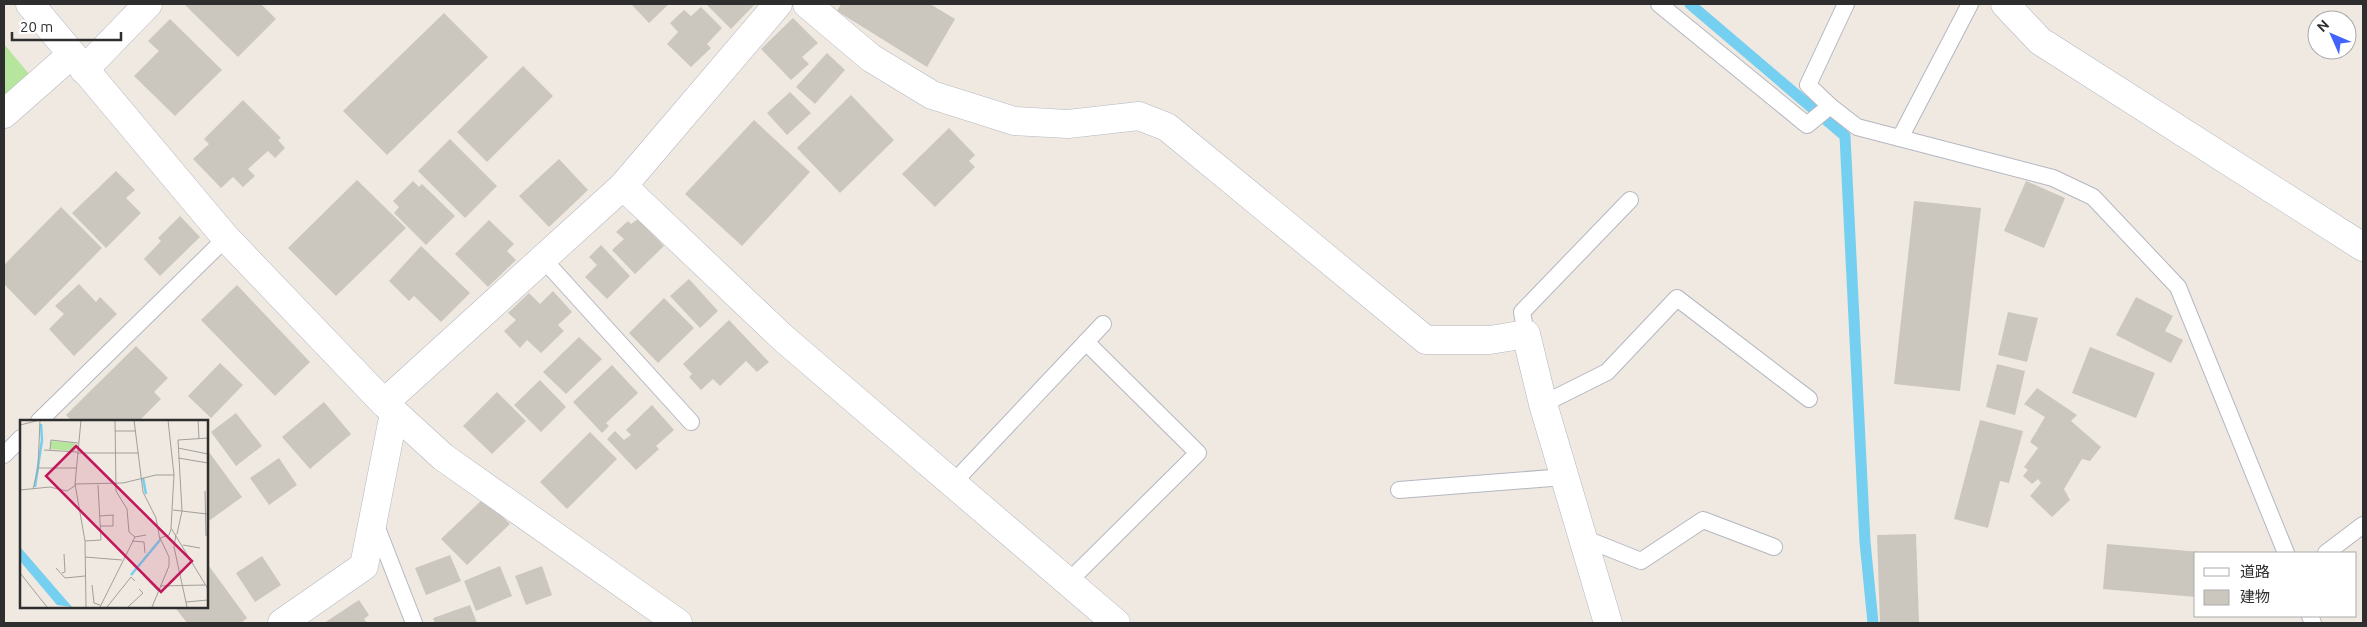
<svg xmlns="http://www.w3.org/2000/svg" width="2367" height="627" font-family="Ubuntu,'Noto Sans JP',sans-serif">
  <rect width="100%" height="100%" fill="#efe9e1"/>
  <polygon fill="#b6e59e" points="4,44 29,74 4,96"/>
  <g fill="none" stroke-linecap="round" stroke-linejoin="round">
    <polyline stroke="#75cff0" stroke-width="11" points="1690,4 1845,136 1865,542 1873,623"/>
  </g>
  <g fill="#cbc7bf">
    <polygon points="184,4 261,4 276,19 238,57"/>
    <polygon points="631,4 669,4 649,23"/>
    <polygon points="706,4 755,4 731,29"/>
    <polygon points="841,4 930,4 955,19 927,67 837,11"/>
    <polygon points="701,7 722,28 707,44 711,48 691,67 667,44 678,32 670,23 684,10 691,16"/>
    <polygon points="444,13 488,57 387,155 343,111"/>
    <polygon points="793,18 818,43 802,57 809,64 791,80 761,49"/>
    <polygon points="170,19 222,70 175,116 134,76 159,51 148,41"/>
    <polygon points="827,53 845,70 815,104 796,87"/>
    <polygon points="523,66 553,96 487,162 457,132"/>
    <polygon points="790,92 811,113 787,135 767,113"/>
    <polygon points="851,95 894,140 840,193 797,148"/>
    <polygon points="243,100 281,138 278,140 285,148 275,158 268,151 248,169 255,176 243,187 233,177 221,188 193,159 209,144 204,139"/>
    <polygon points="754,120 810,172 742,246 685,194"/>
    <polygon points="949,128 975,155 969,161 975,167 935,207 902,174"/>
    <polygon points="450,139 497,186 465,218 418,171"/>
    <polygon points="559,159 588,190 549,227 519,196"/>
    <polygon points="116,171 135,190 126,198 141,213 106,248 72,213"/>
    <polygon points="357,180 406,228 336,296 288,248"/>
    <polygon points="413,181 419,187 422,184 455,216 426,245 394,213 399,207 393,201"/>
    <polygon points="2026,181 2065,198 2044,248 2004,231"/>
    <polygon points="1914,201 1981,208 1960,391 1894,384"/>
    <polygon points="61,207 102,248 35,316 4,284 4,265"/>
    <polygon points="180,216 200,237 160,276 144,259 161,241 158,238"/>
    <polygon points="638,219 664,246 635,274 612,250 624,239 616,232 628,221 631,224"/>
    <polygon points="489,220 514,244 507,251 516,260 488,287 455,254"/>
    <polygon points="601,245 630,276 607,299 585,277 597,265 589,257"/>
    <polygon points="421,246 470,293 441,322 414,296 409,301 389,281"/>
    <polygon points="689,279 718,311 700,328 670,296"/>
    <polygon points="79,284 96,302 100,297 117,314 74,356 49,329 64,314 55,306"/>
    <polygon points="237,285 310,362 275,396 201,320"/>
    <polygon points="553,291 572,312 558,325 564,331 541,353 527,340 520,348 504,331 516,320 508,313 529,293 540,304"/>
    <polygon points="2136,297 2173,316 2165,331 2183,340 2171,363 2116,335"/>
    <polygon points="664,298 694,328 658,363 629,333"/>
    <polygon points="2008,312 2038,318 2027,362 1998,355"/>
    <polygon points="729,320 769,362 757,372 746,361 720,386 713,379 701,390 689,377 692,374 683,364"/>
    <polygon points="579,337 602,359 566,394 543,372"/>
    <polygon points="136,346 168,378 154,392 161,399 139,421 72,421 66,415"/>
    <polygon points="2090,347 2155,373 2136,418 2072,393"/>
    <polygon points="220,363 243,385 211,418 188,396"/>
    <polygon points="1997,364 2025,371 2015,415 1986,407"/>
    <polygon points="612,365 638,393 606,423 609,426 602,433 573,402"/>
    <polygon points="540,380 566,407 541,432 514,405"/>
    <polygon points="2037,388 2077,415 2071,421 2101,447 2090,461 2082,459 2064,489 2070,500 2052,517 2030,496 2041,483 2038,479 2032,484 2023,476 2028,470 2024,467 2038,448 2030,442 2045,417 2024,404"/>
    <polygon points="497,392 526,421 492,454 463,426"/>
    <polygon points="324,402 351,434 310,469 282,437"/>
    <polygon points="652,405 674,430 656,446 659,449 636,470 607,439 615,431 624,440 631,435 626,430"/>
    <polygon points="236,413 262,446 236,466 211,432"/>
    <polygon points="1980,420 2023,431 2009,483 2000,481 1988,528 1954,519"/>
    <polygon points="590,432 617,459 567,509 540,482"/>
    <polygon points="206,448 242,497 206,523"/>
    <polygon points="279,458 297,485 269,505 250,478"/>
    <polygon points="484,498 510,524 467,565 441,539"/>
    <polygon points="1916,534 1919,623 1880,623 1877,535"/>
    <polygon points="2107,544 2200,552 2196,553 2196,597 2103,589"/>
    <polygon points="450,555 461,581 426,595 415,568"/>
    <polygon points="262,556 281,585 255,602 236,573"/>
    <polygon points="206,562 247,618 241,623 187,623 174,606 206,606"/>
    <polygon points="500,566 512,596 476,611 464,581"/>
    <polygon points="542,566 552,595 526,605 515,576"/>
    <polygon points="359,600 369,615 364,619 367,623 324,623"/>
    <polygon points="470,605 477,623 435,623 433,618"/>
  </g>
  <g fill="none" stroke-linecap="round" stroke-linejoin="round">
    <g stroke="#b4b7c1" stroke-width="18">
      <g id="lane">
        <polyline points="1659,4 1807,125 1830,106"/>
        <polyline points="1846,4 1808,85 1830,106 1857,127 2053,178 2093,197 2178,287 2286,553"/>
        <polyline points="1900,138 1970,4"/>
        <polyline points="544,260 691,422"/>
        <polyline points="1526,334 1522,312 1630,200"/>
        <polyline points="1543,404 1607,372 1677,298 1809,399"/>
        <polyline points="39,421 226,238"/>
        <polyline points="4,455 21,438"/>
        <polyline points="953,483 1103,324"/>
        <polyline points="1399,490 1564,477"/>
        <polyline points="375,523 414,623"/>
        <polyline points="1581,537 1641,561 1703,520 1774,547"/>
        <polyline points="2326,553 2363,525"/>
        <polyline points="1069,581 1198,453 1086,342"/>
        <polyline points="2310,616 2313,623"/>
      </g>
    </g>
    <g stroke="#b4b7c1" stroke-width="29">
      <g id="street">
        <polyline points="30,4 226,238 384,403 443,457 678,623"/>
        <polyline points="807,4 871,58 932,95 1014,121 1068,124 1139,116 1167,127 1426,340 1490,340 1526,334 1543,404 1608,623"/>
        <polyline points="2005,4 2040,41 2363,247"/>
        <polyline points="84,70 148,4"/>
        <polyline points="4,114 71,55"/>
        <polyline points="623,186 783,338 1116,623"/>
        <polyline points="384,403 623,186 778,4"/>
        <polyline points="282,623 364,566 394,413"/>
      </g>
    </g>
    <use href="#lane" stroke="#fff" stroke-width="16"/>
    <use href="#street" stroke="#fff" stroke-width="28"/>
  </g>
  <g transform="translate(20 420)">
    <rect width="188" height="188" fill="#efe9e1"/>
    <path d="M31,21L55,23L54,31L30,29Z" fill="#b6e59e"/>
    <path d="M0,127L7,135L52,187L37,185L0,141Z" fill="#75cff0"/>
    <path fill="none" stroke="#75cff0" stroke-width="2.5" d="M123,58L126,74M15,67L22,20L21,4M111,155L140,120"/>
    <path fill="none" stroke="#a29e99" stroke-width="1" d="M61,0L55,64L65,121L66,187M95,0L96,71L107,89L109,112L115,117M114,0L123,72L136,98L140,120M148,0L154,55L151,108L188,169M178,0L179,18M0,5L20,0M95,11H116M158,28L188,34M24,30L57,32M30,30L31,20L58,23M57,33H119M158,38L188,43M18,48L20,0M55,64L103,63L136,55H154M13,69L18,48H56M0,70L30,67L47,71L56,65M185,71L186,116M153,90L187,94M79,96L94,95M80,106H93V95M156,114L154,127L167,187M157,114L162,91L158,20L188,18M65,121L81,120L78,65M112,121L124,122L125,133M163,125L180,128M65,137L102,140M36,148L45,158L65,156M0,153L27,187M42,153L45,152L44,134M121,153L138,171M72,165L74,183L80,185M140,166L185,165M166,182L188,180M80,187L115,117L126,115M87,187L111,157L115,161M108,187L123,173L119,169M132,187L149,146V137L140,118L149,115L151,109"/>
    <path fill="#c2185b" fill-opacity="0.15" stroke="#c2185b" stroke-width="2.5" d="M56,26L172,141L141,172L26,56Z"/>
    <rect width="188" height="188" fill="none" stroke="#2e2e2e" stroke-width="2.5"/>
  </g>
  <rect width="2367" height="627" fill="none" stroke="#2e2e2e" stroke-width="10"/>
  <rect x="2194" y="552" width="162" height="65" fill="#ffffff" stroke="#ababab"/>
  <rect x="2204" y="568" width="25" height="8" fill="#ffffff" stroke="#ababab"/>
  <text x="2240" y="577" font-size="15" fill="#2e2e2e">道路</text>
  <rect x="2204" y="590" width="25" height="15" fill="#cbc7bf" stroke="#ababab"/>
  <text x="2240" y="602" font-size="15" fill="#2e2e2e">建物</text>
  <g transform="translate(2332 35) rotate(315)"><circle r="24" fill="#ffffff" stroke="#ababab"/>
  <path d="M0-4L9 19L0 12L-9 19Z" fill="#4264fb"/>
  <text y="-8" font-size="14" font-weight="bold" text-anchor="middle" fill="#2e2e2e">N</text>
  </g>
  <path d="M12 32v8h109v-8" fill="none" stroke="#2e2e2e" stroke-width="2.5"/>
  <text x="20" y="32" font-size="15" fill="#2e2e2e" stroke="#ffffff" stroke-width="4" paint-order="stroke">20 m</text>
</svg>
